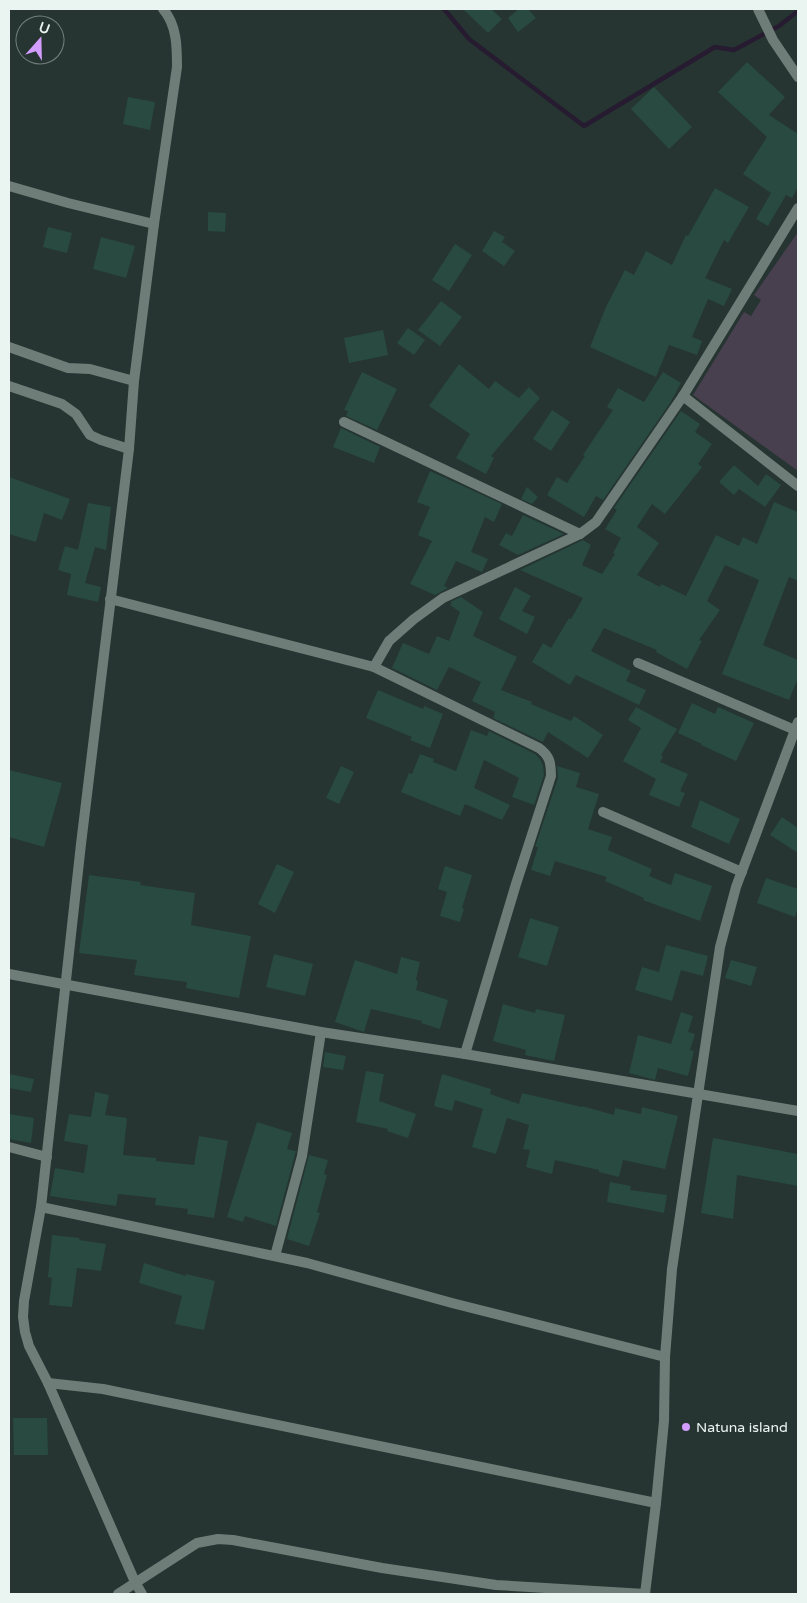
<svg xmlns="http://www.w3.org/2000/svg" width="807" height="1603" font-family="'Varela Round',sans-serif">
  <rect width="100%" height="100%" fill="#263531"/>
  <polygon fill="#483f4f" points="798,232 798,471 693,395 744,312 751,316 761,300 754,295"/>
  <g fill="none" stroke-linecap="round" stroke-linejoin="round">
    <polyline stroke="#261b30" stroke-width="4.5" points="444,9 469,39 584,126 715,47 734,50 779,26 798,11"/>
  </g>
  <g fill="#284a41">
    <polygon points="463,9 491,9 502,19 488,33"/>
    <polygon points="519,9 528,9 536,18 518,32 508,18"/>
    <polygon points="747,62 785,97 769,115 798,134 798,187 792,198 786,195 768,226 756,219 771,193 743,174 767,137 718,92"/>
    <polygon points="654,87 692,127 669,149 631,109"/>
    <polygon points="128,97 155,102 150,130 123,124"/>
    <polygon points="715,188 749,207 728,243 724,240 705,278 732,289 724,306 708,299 692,337 702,341 697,355 669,345 656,377 590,347 606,307 625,270 634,275 646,251 672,265 686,235 688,236"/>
    <polygon points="208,212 226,213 225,232 208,231"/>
    <polygon points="48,227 72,233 67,253 43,247"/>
    <polygon points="494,231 505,237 502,242 515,251 504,266 482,251"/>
    <polygon points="101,237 135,246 126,278 93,269"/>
    <polygon points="455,244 472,255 449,291 432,280"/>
    <polygon points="441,301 462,317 440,346 418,330"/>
    <polygon points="408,328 425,340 414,355 397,343"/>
    <polygon points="383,330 388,355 349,363 344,338"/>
    <polygon points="459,364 489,389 495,381 519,398 529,387 540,398 491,456 494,458 486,474 456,458 470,434 429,406"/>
    <polygon points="362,372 397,389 377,430 346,416 348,411 344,410"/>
    <polygon points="663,372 681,383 670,403 603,500 596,496 584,517 547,495 557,477 567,483 585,456 583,455 613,410 607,407 618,388 644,402"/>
    <polygon points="552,410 570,422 551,451 533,439"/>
    <polygon points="681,411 700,424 695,432 712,444 698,464 702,467 665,514 652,504 637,527 659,543 637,575 660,587 661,584 686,596 716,535 739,546 743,537 757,544 774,502 798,512 798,581 789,577 763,645 798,660 798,678 789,700 722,674 759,580 725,565 707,601 720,610 699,640 702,641 687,669 656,652 657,650 604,628 591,651 631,671 626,681 646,690 639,705 576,675 570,685 532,662 543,643 551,648 569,618 571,619 583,598 520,570 583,540 591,545 582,565 602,574 615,554 613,553 621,538 605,529 617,510 614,508"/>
    <polygon points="341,428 380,447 374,463 333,447"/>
    <polygon points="734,465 758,486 766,474 781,485 765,507 739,489 734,495 719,482"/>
    <polygon points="430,471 502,504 494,522 485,517 471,552 488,559 482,572 456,561 444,586 448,588 435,595 410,584 432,541 418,535 430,507 417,502"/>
    <polygon points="9,477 70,499 62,520 44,513 36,542 9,534"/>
    <polygon points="527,487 538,497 532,504 521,499"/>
    <polygon points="88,503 111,507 106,550 95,547 85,583 101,587 98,602 67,595 71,574 58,570 65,546 78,550"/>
    <polygon points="523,515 564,534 518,555 499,545 506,533 512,536"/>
    <polygon points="515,587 531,596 522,611 535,617 527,634 499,619"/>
    <polygon points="461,597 483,612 473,636 517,657 501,690 532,702 531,704 571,721 574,716 603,735 588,758 548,732 543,742 493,718 495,712 472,701 481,682 449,667 437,690 392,668 403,643 429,654 437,636 449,641 460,612 450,605 452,603 450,602"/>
    <polygon points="378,690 423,709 424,706 443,714 430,748 410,740 412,737 366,718"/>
    <polygon points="692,703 715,714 718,707 754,723 736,761 701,745 702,744 678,733"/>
    <polygon points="636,707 677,729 661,755 663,757 660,762 688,774 680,791 685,793 679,807 649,795 656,779 623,761 641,728 628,720"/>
    <polygon points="471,730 487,736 489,731 535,754 540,759 543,765 544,775 534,805 512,797 519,778 484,760 474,788 510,805 502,820 465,804 460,816 401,792 409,773 412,774 420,754 434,759 433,762 456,771"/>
    <polygon points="341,766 354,772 339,804 326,798"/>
    <polygon points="557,766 580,773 576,787 599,794 588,829 612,837 608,850 652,869 649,876 671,885 675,873 712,886 700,921 643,900 644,898 605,881 607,877 555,861 550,876 531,870 538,847 535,847 558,778"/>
    <polygon points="9,770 62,783 44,847 9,837"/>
    <polygon points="700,800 740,819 729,844 691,827"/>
    <polygon points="782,817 798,828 798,853 770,835"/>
    <polygon points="277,864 294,872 275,913 258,904"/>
    <polygon points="445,866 472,875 462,908 464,909 460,922 440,916 447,892 438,889"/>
    <polygon points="89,875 141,882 140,885 195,893 191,925 251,936 239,998 186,988 187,982 134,975 137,960 79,953"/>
    <polygon points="766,878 798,889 798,907 795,917 757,903"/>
    <polygon points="530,918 559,927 547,966 518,957"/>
    <polygon points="666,945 708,956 703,976 681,970 672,1001 635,990 642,967 659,972"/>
    <polygon points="274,954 313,964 305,996 266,987"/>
    <polygon points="401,957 420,962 416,980 418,981 416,990 448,1000 440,1029 421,1023 422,1021 371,1009 364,1032 335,1022 355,960 397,974"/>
    <polygon points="731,960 757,967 751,986 725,978"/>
    <polygon points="503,1004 535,1013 536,1009 565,1015 554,1061 525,1055 526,1050 493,1041"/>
    <polygon points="681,1012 693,1016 688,1032 695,1034 690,1050 694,1051 688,1076 658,1068 655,1080 629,1073 638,1035 671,1044"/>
    <polygon points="325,1052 346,1056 343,1070 323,1067"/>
    <polygon points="366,1071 384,1074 379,1101 416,1114 408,1138 387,1131 388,1129 356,1122"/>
    <polygon points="9,1074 34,1079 31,1092 9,1088"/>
    <polygon points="442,1074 491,1089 490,1094 519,1104 522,1093 582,1107 582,1106 614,1115 615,1108 641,1114 642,1107 678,1116 665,1169 623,1160 619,1177 599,1172 599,1170 555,1160 552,1174 526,1167 530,1150 523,1149 529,1125 507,1118 496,1154 472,1147 483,1109 455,1100 452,1111 434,1106"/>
    <polygon points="95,1092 109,1095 105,1115 127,1118 123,1155 156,1158 156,1161 194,1165 199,1136 228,1141 214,1218 187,1214 188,1209 155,1205 156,1198 118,1194 116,1206 50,1196 55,1168 84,1173 88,1145 64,1141 69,1114 91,1117"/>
    <polygon points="9,1114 34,1118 31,1143 9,1139"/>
    <polygon points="257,1122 292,1133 287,1149 296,1151 276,1226 245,1216 243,1222 227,1217"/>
    <polygon points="713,1138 798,1154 798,1186 737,1175 733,1219 701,1213"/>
    <polygon points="309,1155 328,1160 324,1174 327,1175 317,1212 320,1213 309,1246 287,1239"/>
    <polygon points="610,1182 631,1186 630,1190 667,1195 664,1213 607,1202"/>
    <polygon points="52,1235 80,1238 79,1240 106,1244 101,1271 77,1268 72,1307 49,1305 52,1278 48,1277"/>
    <polygon points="144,1263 186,1276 186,1274 215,1281 204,1330 175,1324 182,1296 139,1283"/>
    <polygon points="13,1418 47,1418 48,1455 14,1455"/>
  </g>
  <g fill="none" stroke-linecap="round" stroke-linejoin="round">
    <g stroke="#6e7d78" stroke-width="10">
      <polyline points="758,9 773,40 798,77"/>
      <polyline points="9,186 68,203 154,224"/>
      <polyline points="798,208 683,396 798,486"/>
      <polyline points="9,347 68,368 90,369 134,381"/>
      <polyline points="9,386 62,404 76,414 90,435 101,440 129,449"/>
      <polyline points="344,422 580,534"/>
      <polyline points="110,599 374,667"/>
      <polyline points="638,663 795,730"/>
      <polyline points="603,812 742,872"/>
      <polyline points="9,974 321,1032 465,1054 798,1111"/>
      <path d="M465,1054L516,884L551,776C551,763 550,756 539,748L374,667L389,641L414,619L443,598L580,534L596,522L683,396"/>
      <polyline points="9,1147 47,1157"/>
      <polyline points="41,1207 307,1263 452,1303 665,1357"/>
      <polyline points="275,1256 302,1156 321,1032"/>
      <polyline points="48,1383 103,1389 656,1503"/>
      <polyline points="118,1594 197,1543 218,1539 233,1540 382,1568 496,1585 645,1594"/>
      <path d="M142,1594L135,1582L48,1383L29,1346L25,1332L23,1317L24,1301L41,1207L81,844L129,449L134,381L154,224L177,67C177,47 177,25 163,9"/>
      <polyline points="645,1594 656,1503 664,1421 665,1357 672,1269 720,947 736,887 798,722"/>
    </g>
  </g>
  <circle fill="#d29dfd" stroke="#263531" stroke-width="2" cx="686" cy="1427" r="5"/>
  <g text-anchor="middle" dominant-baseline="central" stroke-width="4" stroke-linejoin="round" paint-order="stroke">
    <g font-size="14" fill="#eaf4f1" stroke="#263531" text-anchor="start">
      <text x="696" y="1427">Natuna island</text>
    </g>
  </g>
  <rect width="807" height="1603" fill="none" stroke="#eaf4f1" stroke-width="20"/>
  <g transform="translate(40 40) rotate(20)"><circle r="24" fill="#263531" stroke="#74817e"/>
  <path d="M0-4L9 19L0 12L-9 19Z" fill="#d29dfd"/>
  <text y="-8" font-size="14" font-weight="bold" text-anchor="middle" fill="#eaf4f1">U</text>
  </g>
</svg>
